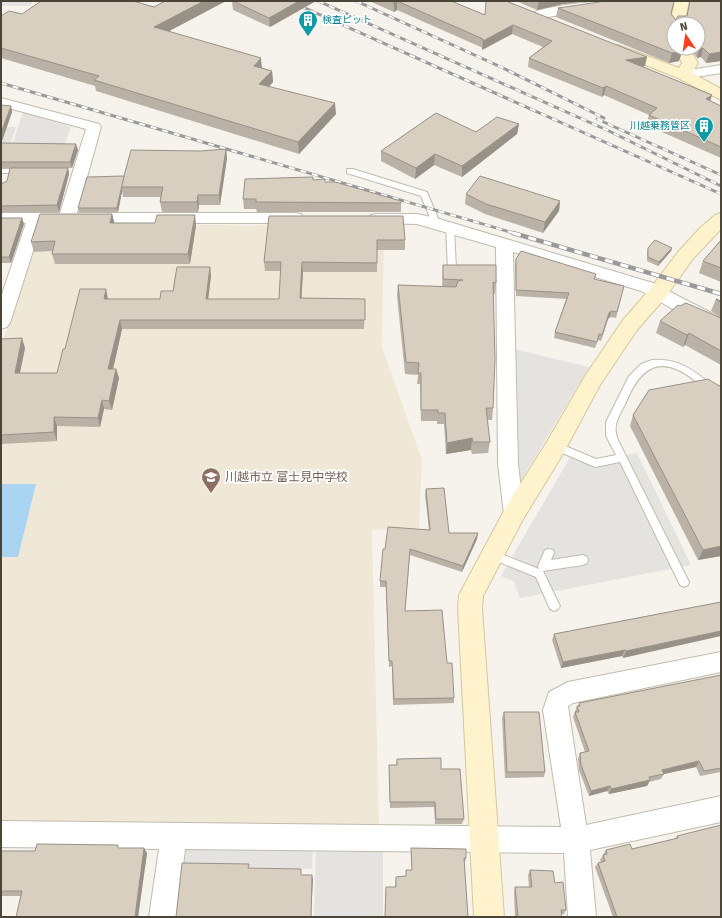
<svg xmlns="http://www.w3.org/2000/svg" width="722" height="918" font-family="'Fira Sans','Noto Sans JP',sans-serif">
  <rect width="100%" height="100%" fill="#f6f3ec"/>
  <polygon fill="#efe8d6" points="48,224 384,226 382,347 422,460 419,528 372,530 379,828 1,823 1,347 38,229"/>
  <g fill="#e5e3e0">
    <polygon points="1,1 33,1 31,6 1,6"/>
    <polygon points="23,112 71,127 63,148 11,148"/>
    <polygon points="1,127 16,127 9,148 1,148"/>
    <polygon points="514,349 589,367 521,481 517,480"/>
    <polygon points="637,453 691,565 520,598 514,582 501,576 572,454 590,461"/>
    <polygon points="182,842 313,845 312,869 179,865"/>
    <polygon points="316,845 383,845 383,917 314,917"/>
  </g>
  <polygon fill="#a9d4f2" points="1,484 36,484 18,557 1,557"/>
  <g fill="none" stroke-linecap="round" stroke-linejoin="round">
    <g stroke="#c2bbae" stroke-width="2">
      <g id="lane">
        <polygon points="1,169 23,169 27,171 23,173 1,173"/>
        <polygon points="347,169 353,169 427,192 440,223 439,225 433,225 421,196 347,173"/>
        <polygon points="450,224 454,227 456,269 452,272 448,269 446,227"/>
        <path d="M652,360C684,358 698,375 721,392V401C711,397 703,387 694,380C662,355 642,365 627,400C621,414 611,424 618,440L689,582L688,585L684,587L680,585L620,462L595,467L553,449L551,446L553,443L556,442L596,459L616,455L606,436V422L629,376L641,364Z"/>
        <polygon points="549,549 553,550 554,553 551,560 583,555 587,557 588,560 587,563 583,565 543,571 560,606 558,609 554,611 550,609 536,577 487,557 486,554 487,551 491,550 539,569 538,566 545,550"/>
      </g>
    </g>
    <g stroke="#c2bbae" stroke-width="2">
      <g id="street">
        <path d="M602,1H635L629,5L547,17L536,20L529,16C536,6 588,3 602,1Z"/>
        <polygon points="721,65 721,73 683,79 678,78 676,75 678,72 683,71"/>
        <polygon points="1,98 99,124 101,127 77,213 295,213 301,214 303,218 301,222 295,223 42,223 10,323 7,327 1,329 1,297 26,223 1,223 1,213 60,213 86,129 1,106"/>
        <polygon points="377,214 417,214 436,218 653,283 721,318 721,331 671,308 641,291 513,252 518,464 524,514 521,520 514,522 507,520 504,514 498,464 496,247 417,224 371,223 369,219 371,215"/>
        <polygon points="721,652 721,672 573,703 568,706 586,825 721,796 721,822 590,850 596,917 568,917 564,853 185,849 177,917 149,917 159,849 1,847 1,821 561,827 543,710 549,692 568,682"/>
      </g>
    </g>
    <g stroke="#d6c79b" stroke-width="2">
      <g id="secondary">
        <polygon points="675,1 689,1 684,24 674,24 674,28 670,24"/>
        <polygon points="618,45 679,68 682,63 675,48 689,48 698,63 692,73 721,89 721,100 678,78 613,52 611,49 613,46"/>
        <polygon points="721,213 721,229 692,260 665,298 637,330 600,385 564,452 522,521 483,596 482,608 504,917 474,917 458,608 459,595 506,507 548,440 585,376 623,320 651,288 678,252 700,228 715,215"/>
      </g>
    </g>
    <use href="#lane" fill="#fff" fill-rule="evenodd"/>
    <use href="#street" fill="#fff" fill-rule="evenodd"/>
    <use href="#secondary" fill="#fff3cd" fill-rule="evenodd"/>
    <g stroke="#9a9a9a" stroke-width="3">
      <g id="rail-far1">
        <polyline points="289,1 721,194"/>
        <polyline points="318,1 609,131 721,186"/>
        <polyline points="356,1 503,68 604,118"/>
        <polyline points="1,83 517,234"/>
        <polyline points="597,119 721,175"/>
      </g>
    </g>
    <g stroke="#9a9a9a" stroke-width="4.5">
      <polyline id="rail" points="513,233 721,294"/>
    </g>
    <use href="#rail-far1" stroke="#fff" stroke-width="2" stroke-dasharray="6" stroke-linecap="butt"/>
    <use href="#rail" stroke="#fff" stroke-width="3" stroke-dasharray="8" stroke-linecap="butt"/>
  </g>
  <g fill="#bab2a6">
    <polygon points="226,1 169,31 262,68 272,71 273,82 269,87 336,114 299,154 96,91 95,86 1,58 1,16 154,7"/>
    <polygon points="232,1 316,1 270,27 233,10"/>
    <polygon points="369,1 451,1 485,15 645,66 642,67 710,101 721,106 721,158 646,125 649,115 604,95 602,97 528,67 529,58 543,47 512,34 482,50 483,48 397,10 394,12"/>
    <polygon points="516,1 589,1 563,4 537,10"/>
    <polygon points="690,1 721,1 721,61 706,63 701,57 697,58 690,48 698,48 698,24 674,24 674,48 682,52 679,61 669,63 556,17 558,8 671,14 676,20 687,16"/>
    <polygon points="1,105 11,106 12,112 1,143 78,150 72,168 1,168"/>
    <polygon points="519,124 517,134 462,177 434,165 415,179 381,161 381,151"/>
    <polygon points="226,149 227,158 220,205 199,205 198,212 162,212 160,202 161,197 123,197 122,191 118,212 79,212 78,208 124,176 200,151"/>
    <polygon points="68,168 69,174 59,212 1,212 1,184"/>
    <polygon points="313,180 401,203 401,212 257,212 256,209 244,209 243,199"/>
    <polygon points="466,194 560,201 559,211 543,233 485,214 465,204"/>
    <polygon points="112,214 114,223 196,225 190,264 55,264 52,254 52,251 34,252 31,242"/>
    <polygon points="269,216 405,240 405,250 377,250 377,272 303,272 301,298 365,299 364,329 122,329 113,369 116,369 119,378 112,410 104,409 100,427 57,426 57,441 1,444 1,339 25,348 20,373 57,373 65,349 108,299 160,299 173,291 210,267 211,276 208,299 279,299 281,271 265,271 264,262"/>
    <polygon points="1,218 22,218 24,224 11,263 1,263"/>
    <polygon points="721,240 721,282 699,273 703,261"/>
    <polygon points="648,248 672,248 671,251 658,266 647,261 647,252"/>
    <polygon points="516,259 596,274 595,279 624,286 616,318 610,317 608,319 601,341 598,340 595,348 554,338 555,332 566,299 516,296 515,265"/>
    <polygon points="443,265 496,283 495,294 493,294 493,408 492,420 487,420 490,442 488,453 472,454 471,450 446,454 444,424 437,424 437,421 421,421 420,384 417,384 418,375 405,374 397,296 398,285 442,287"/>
    <polygon points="716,299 721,301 721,317 711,311"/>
    <polygon points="680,306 721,318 721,365 685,345 683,347 656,333 660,321"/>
    <polygon points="721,382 721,556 698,560 630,426 633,415 719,386"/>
    <polygon points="426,489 449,533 477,539 462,572 410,555 405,611 447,663 454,698 454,703 393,705 392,666 389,667 386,587 380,587 380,581 429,530 425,495"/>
    <polygon points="721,602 623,658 622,656 561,668 552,640 554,634"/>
    <polygon points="721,675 721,772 700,776 696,767 664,774 661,779 649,782 647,786 609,794 607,791 589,796 579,770 578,759 580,753 585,752 573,717 577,706 578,706 579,703"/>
    <polygon points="504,712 545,772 544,777 505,778 502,718"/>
    <polygon points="397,759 441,769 464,819 462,824 435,824 434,807 390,808 389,765 396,765"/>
    <polygon points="677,836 721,917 613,917 595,867 598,863 601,862 600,860 606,850 632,849 675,839"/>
    <polygon points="120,848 147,853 138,917 16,917 21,896 1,896 1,851 35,851"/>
    <polygon points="411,848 466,858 465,862 395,887 396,877 406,876 406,870 412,870 411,853"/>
    <polygon points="530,870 555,883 566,910 564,914 562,914 562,917 515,917 514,892 515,887 529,887 528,875"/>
  </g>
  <g fill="#979187">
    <polygon points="204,1 226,1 156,38 154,27"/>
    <polygon points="299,1 316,1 270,27 269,18"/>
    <polygon points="397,1 397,10 394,12 394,3"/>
    <polygon points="539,1 589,1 563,4 537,10"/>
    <polygon points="513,25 512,34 482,50 483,41"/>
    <polygon points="703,48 701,57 697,58 699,49"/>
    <polygon points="682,52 679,61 669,63 672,53"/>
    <polygon points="721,52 721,61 706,63 709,54"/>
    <polygon points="647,57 645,66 624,70 626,60"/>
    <polygon points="261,58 262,69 254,66"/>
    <polygon points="272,71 273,82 260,96 259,84"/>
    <polygon points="606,86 604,95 602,97 603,88"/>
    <polygon points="712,95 709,105 706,99"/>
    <polygon points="335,103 336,114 299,154 298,142"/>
    <polygon points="11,106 12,112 1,144 1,133"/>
    <polygon points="519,124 517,134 462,177 462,166"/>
    <polygon points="76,144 78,150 72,168 70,162"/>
    <polygon points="226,149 227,158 220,205 219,195"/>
    <polygon points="435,154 434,165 415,179 416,168"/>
    <polygon points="68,168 69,174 59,212 57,205"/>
    <polygon points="121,188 122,191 118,212 117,208"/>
    <polygon points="198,195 199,205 198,212 197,202"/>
    <polygon points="560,201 559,211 543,233 545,222"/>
    <polygon points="112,214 115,225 110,223"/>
    <polygon points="195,215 196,225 190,264 188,254"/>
    <polygon points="22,218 24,224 11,263 9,257"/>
    <polygon points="672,248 671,251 658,266 659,262"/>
    <polygon points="302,262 303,272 301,308 300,298"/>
    <polygon points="210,267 211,276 207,308 206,299"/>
    <polygon points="106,289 108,299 104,299"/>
    <polygon points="611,311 610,317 608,319 601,341 609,313"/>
    <polygon points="120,320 122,329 111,378 108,369"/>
    <polygon points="689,333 685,345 683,347 687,335"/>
    <polygon points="22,338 25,348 18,382 15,373"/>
    <polygon points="116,369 119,378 112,410 109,401"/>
    <polygon points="102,400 104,409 100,427 98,418"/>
    <polygon points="54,417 57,426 57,441 54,432"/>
    <polygon points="472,438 471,450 446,454 447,443"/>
    <polygon points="478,533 477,539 462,572 463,566"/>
    <polygon points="721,546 721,556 698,560 703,550"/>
    <polygon points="721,631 721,636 623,658 626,651"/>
    <polygon points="625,650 622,656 561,668 563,662"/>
    <polygon points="699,761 696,767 664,774 662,770"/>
    <polygon points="650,780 647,786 609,794 611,789"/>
    <polygon points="610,786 607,791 589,796 591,791"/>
    <polygon points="144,848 147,853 138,917 135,917"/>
    <polygon points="312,875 313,880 311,917"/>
  </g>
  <g fill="#d8cfc1" stroke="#979187">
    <polygon points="41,1 133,1 154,7 165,1 204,1 154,27 261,58 254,66 272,71 259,84 335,103 298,142 94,80 99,76 1,48 1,16 9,11 22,14"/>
    <polygon points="233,1 299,1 269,18"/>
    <polygon points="390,1 451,1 485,15 486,1 506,1 647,57 626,60 712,95 706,99 721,106 721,147 649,115 657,108 606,86 603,88 529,58 552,41 513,25 483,41 483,39 397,1 394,3"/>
    <polygon points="606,1 674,1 671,14 676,20 678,16 687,16 690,1 721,1 721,52 709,54 703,48 699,49 698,47 698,24 674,24 674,48 680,48 682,52 672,53 558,8"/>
    <polygon points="1,105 11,106 1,133"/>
    <polygon points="436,113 476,132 497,117 519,124 462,166 435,154 416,168 381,151"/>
    <polygon points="1,143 76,144 70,162 1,162"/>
    <polygon points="226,149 219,195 198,195 197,202 160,202 163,187 121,187 131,150 200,151"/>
    <polygon points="10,168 68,168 57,205 1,206 1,184 7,181"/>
    <polygon points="124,176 117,208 78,208 87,177"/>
    <polygon points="480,176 560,201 545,222 486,204 466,194"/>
    <polygon points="313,177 313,180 325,179 325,182 335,182 401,201 401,203 256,202 256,199 243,199 245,179"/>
    <polygon points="40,214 112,214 110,223 155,223 157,215 195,215 188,254 52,254 55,241 31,242"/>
    <polygon points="269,216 403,216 405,240 377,240 377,263 302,262 300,298 365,299 365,320 120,320 108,369 116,369 109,401 102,400 98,418 54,417 54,432 1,435 1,339 22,338 15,373 57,373 63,349 65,349 80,289 106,289 104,299 160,299 161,291 173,291 177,267 210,267 206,299 279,299 281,262 264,262"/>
    <polygon points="1,218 22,218 9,257 1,257"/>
    <polygon points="655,240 672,248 659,262 648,257 648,248"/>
    <polygon points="721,240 721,268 703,261"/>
    <polygon points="521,251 596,274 594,279 624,286 617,312 611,311 609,313 602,335 599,334 597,342 555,332 569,293 516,290 516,259"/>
    <polygon points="443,265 496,265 496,283 493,282 495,359 493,408 486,408 490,442 473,442 472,438 447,443 445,413 438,413 438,410 421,410 421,373 418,373 419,363 406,362 398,285 456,287 458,281 463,280 443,279"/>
    <polygon points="716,299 721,301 721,303"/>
    <polygon points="686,303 721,318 721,351 689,333 687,335 660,321 678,305 680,306"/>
    <polygon points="708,379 721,387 721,546 703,550 633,415 649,390"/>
    <polygon points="444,488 449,533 478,533 463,566 410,549 405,611 442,610 447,663 452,663 454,698 394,699 392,661 389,661 386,581 380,581 383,549 385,549 388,527 430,530 426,489"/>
    <polygon points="721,602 721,631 626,651 625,650 563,662 554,634"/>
    <polygon points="721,675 721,768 704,771 699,761 662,770 664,774 649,777 650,780 611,789 610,786 591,791 581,765 580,753 589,751 575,712 579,712 577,706 580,706 579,703"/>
    <polygon points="504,712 539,712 545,772 507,772"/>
    <polygon points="441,758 441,769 460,769 464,819 436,819 435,802 390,802 389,765 397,765 397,759"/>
    <polygon points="721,825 721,917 617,917 598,863 605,861 603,855 607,854 606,850 630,844 632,849 678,838 677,836"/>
    <polygon points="37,844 118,845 118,848 144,848 135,917 16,917 22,891 1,891 1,851 35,851"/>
    <polygon points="411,848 466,849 466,858 464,858 468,917 385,917 386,887 396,887 396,877 406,876 406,870 412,870"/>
    <polygon points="182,863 249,864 248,868 301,869 301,875 312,875 311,917 176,917"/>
    <polygon points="530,870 553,871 555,883 563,882 566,910 561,910 562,917 518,917 515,887 532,887"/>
  </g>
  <defs>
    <g id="building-pin" transform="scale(1)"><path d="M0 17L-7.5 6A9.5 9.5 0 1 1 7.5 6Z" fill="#0f9aa8" stroke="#fff"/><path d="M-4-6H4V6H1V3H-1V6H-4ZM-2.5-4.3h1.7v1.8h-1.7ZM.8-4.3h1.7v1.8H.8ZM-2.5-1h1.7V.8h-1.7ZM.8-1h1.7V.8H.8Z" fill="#fff"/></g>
    <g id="school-pin" transform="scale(1)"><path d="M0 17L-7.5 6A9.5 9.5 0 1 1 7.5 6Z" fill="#8d6e63" stroke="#fff"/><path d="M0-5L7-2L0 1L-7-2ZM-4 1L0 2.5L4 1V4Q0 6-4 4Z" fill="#fff"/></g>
  </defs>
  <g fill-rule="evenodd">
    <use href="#building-pin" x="308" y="20"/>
    <use href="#building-pin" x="704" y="126"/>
    <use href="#school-pin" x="211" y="477"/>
  </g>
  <g text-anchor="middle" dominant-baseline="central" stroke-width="3.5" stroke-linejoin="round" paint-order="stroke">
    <g font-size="10" fill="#0d838f" stroke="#fff" text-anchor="start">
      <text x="322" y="20">検査ピット</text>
      <text x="690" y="126" text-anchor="end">川越乗務管区</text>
    </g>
    <g font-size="12" fill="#785e54" stroke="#fff" text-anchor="start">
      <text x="225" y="477">川越市立 富士見中学校</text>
    </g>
  </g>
  <rect width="722" height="918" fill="none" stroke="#4b4439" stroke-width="4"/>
  <g transform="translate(686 36) rotate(347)"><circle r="19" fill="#ffffff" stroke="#b7b4b0"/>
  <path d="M0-3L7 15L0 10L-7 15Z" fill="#fc3f1d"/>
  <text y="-6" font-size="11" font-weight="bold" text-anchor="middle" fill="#4b4439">N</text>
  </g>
</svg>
